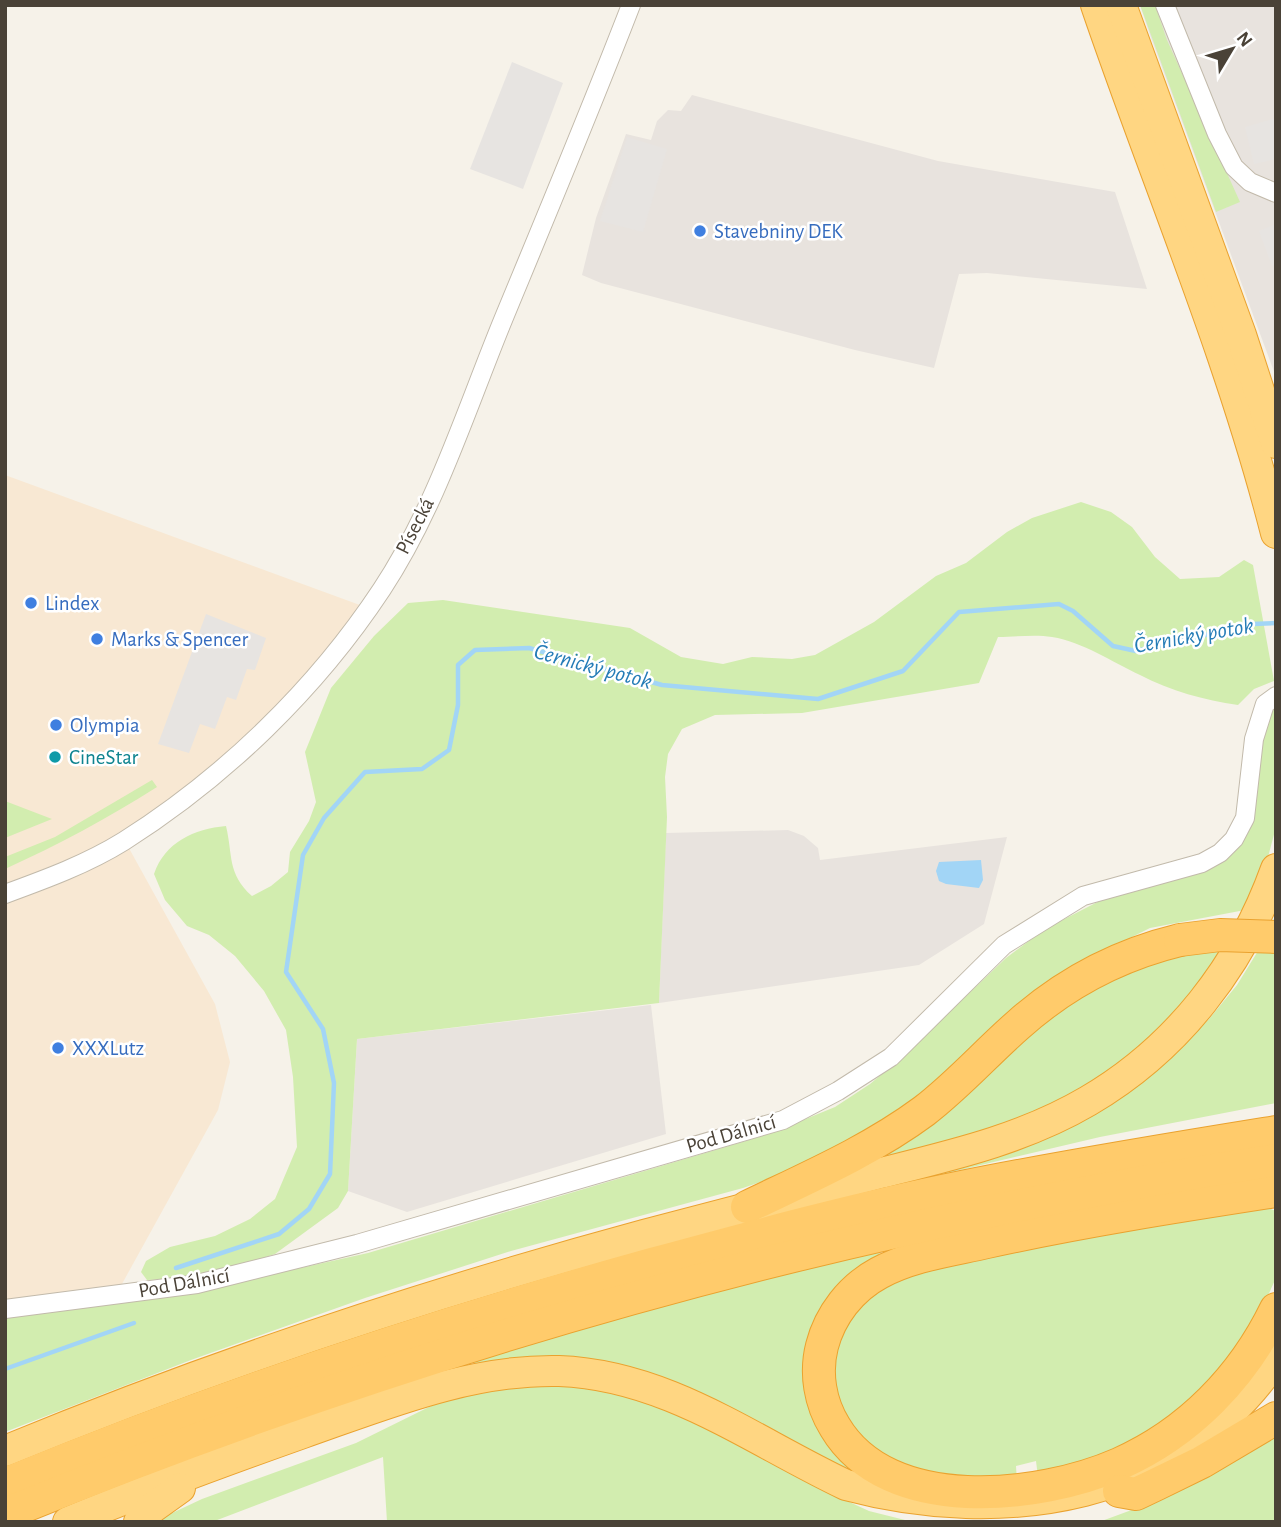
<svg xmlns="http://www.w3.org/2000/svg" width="1281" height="1527" font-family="'Alegreya Sans',sans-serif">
  <rect width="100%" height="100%" fill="#f6f2e9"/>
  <polygon fill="#f8e8d3" points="5,475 368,608 266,729 125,841 215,1004 230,1062 218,1110 112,1302 5,1318"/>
  <g fill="#e8e3de">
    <polygon points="1140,5 1276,5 1276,377 1149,32"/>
    <polygon points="692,95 938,161 1115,192 1147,289 987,273 959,274 934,368 855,350 601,283 582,275 596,218 626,134 651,140 657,121 668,110 681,111"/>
    <polygon points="788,830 804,836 818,848 820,860 1007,837 984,924 919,965 659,1003 666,833"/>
    <polygon points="651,1005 666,1134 407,1212 348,1191 357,1039"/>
  </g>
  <g fill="#d2edaf">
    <polygon points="1140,5 1155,5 1167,40 1240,202 1216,212"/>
    <path d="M1081,502L1111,512L1132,527L1155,557L1180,579L1219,577L1244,560L1253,565L1274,681L1254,689L1238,705C1204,700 1171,691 1140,675C1112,662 1083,642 1052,637C1035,634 1015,637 998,637L979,683L802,713L715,715L682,729L668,754L665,777L667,817L659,1003L357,1039L348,1191L338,1208L275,1254L203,1278L147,1280L141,1272L146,1261L170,1247L215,1236L250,1219L275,1199L297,1147L293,1077L286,1030L264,991L235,956L209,935L187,926L165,900L154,874C165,842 194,829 226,826C233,855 227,874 252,896L271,886L288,872L290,852L309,821L316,802L305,752L331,688L374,636L408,603L443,600L630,628L681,657L723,664L752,657L792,659L815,655L874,622L936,576L966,563L1007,532L1032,518Z"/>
    <polygon points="1276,706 1276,827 1268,857 1245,910 1150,928 1068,969 1001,1023 894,1118 801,1168 743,1188 511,1251 365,1298 191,1360 5,1432 5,1318 183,1294 368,1253 769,1134 835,1107 870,1084 901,1058 1006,958 1045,929 1117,892 1206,868 1228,858 1241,843 1267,715"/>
    <path d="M152,780L157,787C108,818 58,845 5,869V857L55,837Z"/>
    <polygon points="5,801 52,819 5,838"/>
    <polygon points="1276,915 1276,1103 1100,1137 871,1191 871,1186 1122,1096 1165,1062 1209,1019 1237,985 1258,951"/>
    <polygon points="1228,948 1174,1019 1103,1077 1016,1124 868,1165 1031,1025 1140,960"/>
    <path d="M1268,1208L1276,1211V1278L1259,1315L1216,1380L1133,1445L1038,1477L1036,1461L1016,1466L1017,1482C981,1482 940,1478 906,1467C898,1464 890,1458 883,1453C877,1449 870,1446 865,1441C826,1407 825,1343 858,1305C876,1286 899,1278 922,1267L1234,1209Z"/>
    <polygon points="878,1248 882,1262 809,1368 884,1488 706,1398 476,1367 473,1358"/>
    <polygon points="521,1384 600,1386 683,1412 806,1482 869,1511 913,1522 387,1522 383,1457 212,1522 153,1522 202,1499 356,1443 431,1406 467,1394"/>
    <polygon points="1276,1432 1276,1522 1099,1522 1137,1508"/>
  </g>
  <g fill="#e7e4e1">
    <polygon points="512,62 563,83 523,189 470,169"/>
    <polygon points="1276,118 1276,159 1254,164 1245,127"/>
    <polygon points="627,137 667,149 643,232 600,221"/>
    <polygon points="1276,224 1276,265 1272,266 1259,231"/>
    <polygon points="206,614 266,638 255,670 247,669 236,700 227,697 215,729 200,724 189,753 158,744"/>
  </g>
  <polygon fill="#a2d5f6" points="981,860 983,880 979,888 946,884 939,881 936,871 939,862"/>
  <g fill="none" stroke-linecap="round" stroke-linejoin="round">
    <g stroke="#a2d5f6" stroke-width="4.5">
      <polyline points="176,1268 279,1234 309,1209 330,1174 334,1083 323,1029 286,972 303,855 324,818 365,772 422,769 449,750 458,705 458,665 475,650 529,648 662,685 818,699 903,671 959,612 1059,604 1073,611 1113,646 1136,651 1253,624 1276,623"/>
      <polyline points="5,1369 134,1323"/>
    </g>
    <g stroke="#c2baab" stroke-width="20">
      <g id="minor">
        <polyline points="1165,5 1217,134 1234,167 1250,182 1276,193"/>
        <path d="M5,894C46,879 87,864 124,841C225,777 316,689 382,589C436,507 466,410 503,320C546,216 590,111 631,5"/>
        <polyline points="5,1309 197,1284 357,1244 783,1120 838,1091 891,1057 1004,945 1083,896 1202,863 1220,853 1234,839 1245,818 1254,739 1265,704 1276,696"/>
      </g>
    </g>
    <g stroke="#eaa22f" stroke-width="32">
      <g id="trunk">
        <path d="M1096,5C1156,181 1230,353 1276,533"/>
        <polyline points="1121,5 1241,335 1276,443"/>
        <path d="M5,1451C213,1365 427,1294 644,1235C719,1215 794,1195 869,1176C944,1157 1020,1141 1088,1101C1177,1049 1241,966 1276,869"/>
        <path d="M68,1522C145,1490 224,1461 303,1433C386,1404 470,1369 559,1371C667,1375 751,1440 846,1485C1003,1527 1181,1501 1276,1358"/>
        <polyline points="139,1522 152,1508 180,1488"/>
      </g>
    </g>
    <g stroke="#eaa22f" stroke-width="34">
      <g id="motorway">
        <path d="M1276,1191C1179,1206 1083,1221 987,1242C952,1250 912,1255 879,1273C851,1288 830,1315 822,1346C815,1373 820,1403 835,1427C888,1516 1039,1499 1119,1464C1189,1433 1243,1377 1276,1309"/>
        <path d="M747,1207C807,1178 870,1151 924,1111C958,1085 986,1053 1018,1025C1066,982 1118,955 1180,940"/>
        <path d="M5,1484C216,1397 432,1325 652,1264C755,1236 858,1208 962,1187C1065,1166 1171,1149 1276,1132"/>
        <polyline points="1119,1491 1136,1494 1157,1484 1202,1462 1276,1418"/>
        <path d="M5,1514C413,1347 840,1226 1276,1160"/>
      </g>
    </g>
    <use href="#minor" stroke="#fff" stroke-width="18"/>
    <use href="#trunk" stroke="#ffd682" stroke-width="30"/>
    <use href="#motorway" stroke="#ffcb6b" stroke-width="32"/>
    <g stroke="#eaa22f" stroke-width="34" stroke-linecap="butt">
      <polyline id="motorway-bridge" points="1180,940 1220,935 1276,937"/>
    </g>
    <use href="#motorway-bridge" stroke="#ffcb6b" stroke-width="32"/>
  </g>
  <g fill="#3f7fe0" stroke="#fff" stroke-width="2.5">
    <circle cx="700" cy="231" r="7"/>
    <circle cx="31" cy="603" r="7"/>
    <circle cx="97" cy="639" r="7"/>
    <circle cx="56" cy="725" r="7"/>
    <circle cx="58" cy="1048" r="7"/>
  </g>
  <circle fill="#0f9aa8" stroke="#fff" stroke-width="2.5" cx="55" cy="757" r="7"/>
  <g text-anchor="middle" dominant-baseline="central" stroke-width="5" stroke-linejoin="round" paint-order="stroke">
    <g font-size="21" fill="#366cbe" stroke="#fff" text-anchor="start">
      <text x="714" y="231">Stavebniny DEK</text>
      <text x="45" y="603">Lindex</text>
      <text x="111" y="639">Marks &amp; Spencer</text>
      <text x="70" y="725">Olympia</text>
      <text x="72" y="1048">XXXLutz</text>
    </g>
    <g font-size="21" fill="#4a4237" stroke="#fff">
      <text transform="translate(415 526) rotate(-63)">Písecká</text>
      <text transform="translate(731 1134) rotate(-16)">Pod Dálnicí</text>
      <text transform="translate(184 1283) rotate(-10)">Pod Dálnicí</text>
    </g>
    <g font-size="21" fill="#0d838f" stroke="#fff" text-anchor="start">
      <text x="69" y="757">CineStar</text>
    </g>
    <g font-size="23" font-style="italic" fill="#257cb7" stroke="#fff">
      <text transform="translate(1194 636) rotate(-10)">Černický potok</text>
      <text transform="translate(593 667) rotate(15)">Černický potok</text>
    </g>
  </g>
  <rect width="1281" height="1527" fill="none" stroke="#4a4237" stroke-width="14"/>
  <g transform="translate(1232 49) rotate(52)" stroke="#ffffff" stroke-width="5" paint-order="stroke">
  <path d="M0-5L12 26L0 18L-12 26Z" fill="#4a4237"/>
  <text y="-10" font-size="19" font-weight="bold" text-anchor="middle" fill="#4a4237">N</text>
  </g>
</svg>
